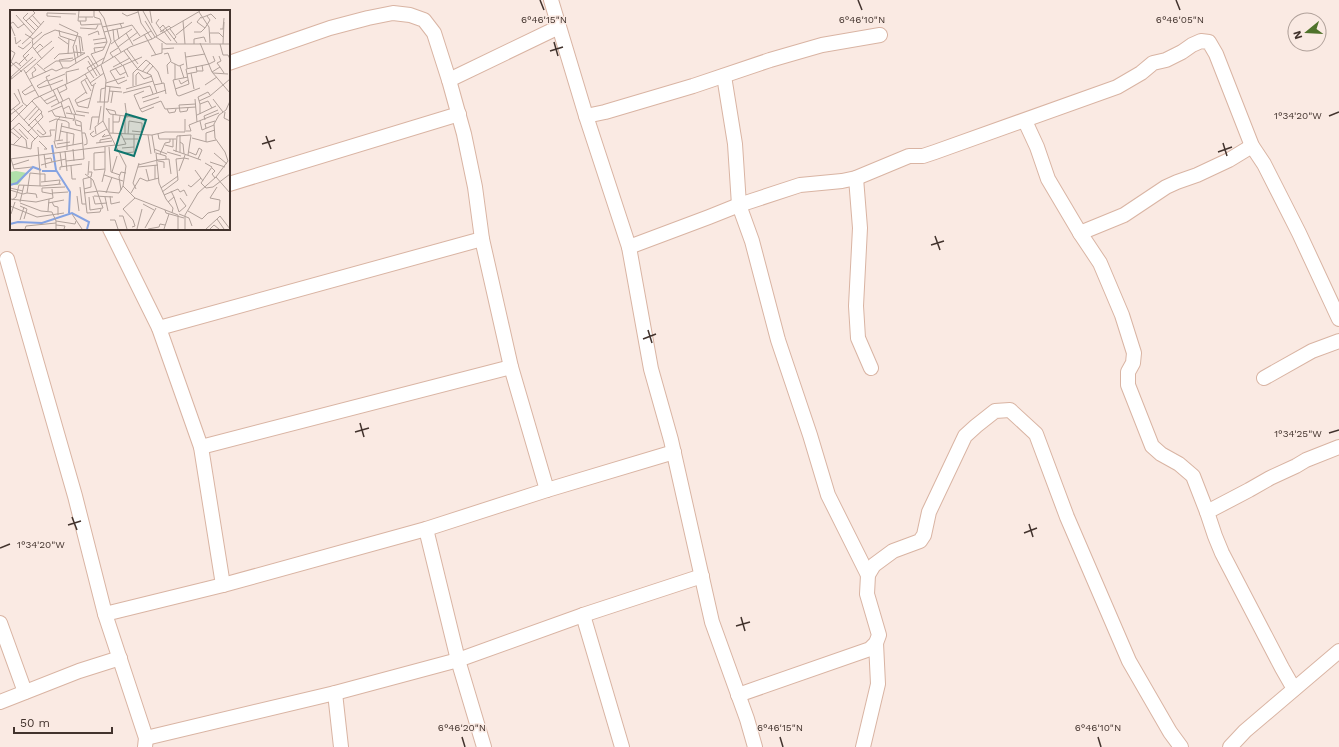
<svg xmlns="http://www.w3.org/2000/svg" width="1339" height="747" font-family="'Work Sans',sans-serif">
  <rect width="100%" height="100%" fill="#faeae3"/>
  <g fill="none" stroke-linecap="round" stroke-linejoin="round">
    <g stroke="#d9b4a3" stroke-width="16">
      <g id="minor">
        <polyline points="551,0 586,116 629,247 651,369 671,440 712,622 747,719 755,747"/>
        <polyline points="229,63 330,28 368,18 393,13 410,15 424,20 434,33 449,80 464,134 475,187 482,239 511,367"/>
        <polyline points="724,76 735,144 739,205 752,241 778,340 810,435 828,495 868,575"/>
        <polyline points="449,80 559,27"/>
        <polyline points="586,116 605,112 693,86 770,60 822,45 880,35"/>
        <polyline points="1025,121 1037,147 1048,179 1080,233 1100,263 1122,315 1134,353 1133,363 1128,372 1128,385 1152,446 1161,454 1179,464 1193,476 1207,512"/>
        <polyline points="856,178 860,228 856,306 858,338 871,368"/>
        <polyline points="229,184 459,114"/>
        <polyline points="110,229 159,328 201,447 223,585"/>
        <polyline points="1080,233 1124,215 1166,187 1177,182 1197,175 1229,160 1252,146"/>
        <polyline points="629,247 709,217 739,205 800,185 842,181 856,178 909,156 923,156 935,152 1117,87 1141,73 1153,63 1166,60 1182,52 1192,45 1201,41 1209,42 1216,54 1252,146 1264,164 1299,233 1339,319"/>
        <polyline points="7,259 75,496 105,614 146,738 145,747"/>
        <polyline points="159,328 482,239"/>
        <polyline points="1264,378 1312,351 1339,341"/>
        <polyline points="201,447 511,367 547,490"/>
        <polyline points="426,529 458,660 484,747"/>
        <polyline points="105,614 223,585 426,529 547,490 674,452"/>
        <polyline points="583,615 622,747"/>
        <polyline points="0,623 25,692"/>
        <polyline points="1294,689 1282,668 1222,553 1215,536 1207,512 1249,490 1270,478 1296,466 1306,460 1339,447"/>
        <polyline points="335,693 341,747"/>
        <polyline points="738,695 870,649 876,643 879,635 867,594 868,575 874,565 893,551 920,541 924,535 929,512 965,436 976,426 995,411 1010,410 1036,434 1067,517 1129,661 1170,732 1181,747"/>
        <polyline points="0,702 79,671 120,658"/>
        <polyline points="146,738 335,693 458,660 583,615 702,576"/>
        <polyline points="863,747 878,684 876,643"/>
        <polyline points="1230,747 1245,731 1339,651"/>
      </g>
    </g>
    <use href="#minor" stroke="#fff" stroke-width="14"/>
  </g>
  <path fill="none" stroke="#42332d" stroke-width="1.5" d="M540,0L544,10M858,0L862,10M1176,0L1180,10M554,42L558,56M550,51L563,47M1329,116L1339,112M266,136L271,149M1223,143L1227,156M262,144L275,140M1218,152L1232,147M935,236L940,250M931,245L944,241M648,330L652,343M643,339L656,334M360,423L364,437M355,432L369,428M1329,433L1339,430M72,517L77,530M1029,524L1033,537M68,525L81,521M1024,533L1037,528M0,548L10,544M741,617L745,631M736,626L750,622M462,737L465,747M780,737L783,747M1098,737L1101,747"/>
  <g transform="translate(10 10)">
    <rect width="220" height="220" fill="#faeae3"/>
    <path d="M6,161L17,163L8,175H0V162Z" fill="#b0e0aa"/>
    <path fill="none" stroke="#85a3e2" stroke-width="2" d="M42,135L46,160L60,182L59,203M32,161H46M0,175L7,173L23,157L31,160M0,214L8,212L32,213L62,203L79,212L77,219"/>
    <path fill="none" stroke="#b0a19a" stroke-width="1" d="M69,1L68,11H76V7M84,1V7L90,9L97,32L93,40L81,44L88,56M89,1L94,8L101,31L92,54M128,1L131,13L142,29M133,1L147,26M140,1L142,13M189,2L199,17L200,33M18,3L13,8L16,11L25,3L23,1M112,3L117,6L128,2M6,5L23,24M22,5L31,15M51,7L37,6V3L66,4M69,7H83M191,7L187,12L195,18L200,10L197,6M19,8L29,18M191,8L201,4L206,9M149,9L146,13L153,23M16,11L26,21M70,11L71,15L91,14M135,11L145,27M173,11L175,34M49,14L68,23L63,37L66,53M92,17L114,13M70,18L86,19L88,15M112,18L122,15L130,26M150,18L153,15L167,33M103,19L104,30L111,42M160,19L166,27L164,29M210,19H213L214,8M49,20L50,26L65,31M153,20L161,31M94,22L107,19M150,22L159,16L161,18M184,22H191L195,18M116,23L123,35M200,23H209L213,27M15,24L20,27L34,11M134,24L146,45M78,25L88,21L89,25M166,25L182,12M5,26L0,14L3,12L8,18L14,14M5,27L6,34L11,30M48,27L58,34M69,27L71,45M146,27L156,34H220M109,29L107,19L112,18L110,13M83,30L96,28M123,31L141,21M190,33L202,62L220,83M12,34L20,27L23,29M84,34L97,32M101,34L122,19M184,34V29L194,27L196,32M210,34L213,45H218L220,49M213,34L214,12M23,35L22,30L32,22M66,35L68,47M8,36L13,39L21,32M108,37L128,22M117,39L128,54M152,39L164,38M0,40L5,43L1,52M24,40L30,34L33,37M114,41L127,58M63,42L75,43M85,42L84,38L95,37M175,42L177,58M27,43L42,31M58,44L59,29M154,44L158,43L161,51L157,55L158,64M104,46L112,55M141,46L152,43V33M209,46L211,51L207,53L210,57M103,47L100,43L108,38M176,47L195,44M63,48L49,50L53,58H58L78,46L90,65M32,49L22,36L34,25L45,20L71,27L73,41M44,49L49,44L63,43M17,51L13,46L22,37M78,51L87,66M1,52L12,62M161,52L169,56L174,54M9,54L19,44M27,54L36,62M165,54V70M199,54L205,51L203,46M91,55L96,70L93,111L116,156L113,176L125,188L168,205V219M113,55L118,67M170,56L174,68M0,57L6,52L11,56M103,57L120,48M105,58L110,65L116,62M34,59L46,51H61L75,43M127,59L141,65L147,83M14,60L29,87M187,61H193L192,55M132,62L140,53L143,56M202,62L210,57L214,63M16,63L44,37M129,63L134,69L142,66M137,63L143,56L148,62L152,73M181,63L187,62L186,56M203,63L218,64M75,64L82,76L86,73M177,64L181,63L184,79M40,65L36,67L42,80M23,67L22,63L26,60L24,57M178,67L163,70L167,85L169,86L190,78M84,68L77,58L94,48M2,69L1,67L23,47M20,69L42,59L46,61L53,58M0,70L26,49M37,70L27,76L29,78L39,75M75,70L81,81M117,70L108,74L100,61L132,47M169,70L171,74L178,70M38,71L55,64M80,73L94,63M96,73L115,67M57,74L56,62L69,59M22,75L12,82L15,85L25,80M40,75L53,70M126,75V65L129,62M144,75L154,73L156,84M195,75L207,67M95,76L111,78M123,76V63L136,50L140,53M47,78L53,91M8,79L13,93L17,96M116,79L143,71M165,79L179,74L176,59L199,54M43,80L49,93M99,81L112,82M76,82L65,90L68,96L78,98L84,75M49,83L57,79L55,74M113,83L140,76L143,84M77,84L71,72L77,68M30,86L37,94L47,89M132,88L156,80M185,89L187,112M203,89L213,102M34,91L46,85M189,91L200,86L220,69M220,91L216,100L209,105L204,114L205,128L215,142L218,151L206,167L220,183M51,92L56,108M87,92H98L100,77M90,92L91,79L95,78M133,92L149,87M67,93L80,88M101,93L103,81M115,93L117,108M190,94L188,87L198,82L200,85M41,97L59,88L66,105M144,97L132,102L130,99L151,91L155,99L186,97M3,98L30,127L41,126L40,120H45M96,98L100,104L129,108M178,98L177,101L170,102L169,95L186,94M53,99L59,96L62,104M96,99L105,101L106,105M130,99L124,85L134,81M157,99L159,103L165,102L166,99M0,101L10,93L4,83M42,101L45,106L64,109L63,111M66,101L79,103M38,102L52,96M215,102L214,108L220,111M56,103L75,106M190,104V94L198,91L202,98M0,105L13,95M64,105L66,115L71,116M103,105V123M187,105L206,96M99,108V122M25,109L36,123L33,125L27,120M14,110L27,96M19,110L29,99M195,110L194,106L208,100M119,111L132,113V122L122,121M190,111L192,120L204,115M39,112L46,109L56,111L59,113V118M103,112H109L110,106M0,113L24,89L67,69L120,37L142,29L190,1M88,114L91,96M18,116L32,102L22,91M51,116L71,121M3,118L16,130L17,138M196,118L195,114L205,111M9,119L18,129M80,120L82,107H89M50,121L64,124L63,135M84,121L80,124L83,127L97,119M176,121H181L179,115L209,103M18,122L33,107L31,103M57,122V140M72,123H75L77,130V134L74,135M99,123L142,125L155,122H175V109M86,124L85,117L93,111M95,124L92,127L100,125M115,124V108M118,124L119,111M148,124L149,129H166M138,125L141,144M142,125L145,143M9,128L0,121L9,113L25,129M182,128L197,132L206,130M113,129H128M45,130L47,111L50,107M49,130L52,113M53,130L44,131L46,138L73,133M29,131L37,139H34M170,132L173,134L174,144M196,132V123L205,120M86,133L102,131M90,133V130L101,128M0,134L21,139L22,132L28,126M47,134L60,132M3,135L12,126M155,135L163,137V129M105,136L116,134L111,124M99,137L101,162L110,165M112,138L124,137M63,139L64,151M144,139L157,144M163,140L191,150M55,141L57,161M50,142L52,157M95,142L84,143V160L95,159M157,142L171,146M166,142L167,126L181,125L178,145M170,142V125M179,142L186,145L189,138M115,143L124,142V125M204,143L217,154M34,144L36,158M150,144L155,133L160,132V129M0,149L105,135M1,149L4,159L22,157M156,149V146L146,143L149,173L156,189L163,198L162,203M188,149L192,140L189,138M147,150L159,149L161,164M56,151L74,149L71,112L66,110M148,151L154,152V158M42,152L56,149M200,152L215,157M195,153L202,157L191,173L196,178L203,177L220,164M3,155L19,150M31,155L42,152L41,148L35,149M128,155L148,150M145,155V169M61,156L62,169H66M128,157L148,155M202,158L205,161L202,164L205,168M136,159L139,171M50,160V157L72,154M185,160L193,171M169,161L174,148L179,149M79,162H82L81,167L73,169L77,203L90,202L91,199M102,162L107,146M75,164L83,170L93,198L80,200L79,187M78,165L79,151M94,165L113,171M31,172L50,170L49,174M92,172L95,160V137M178,175L181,177L191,168M30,176V164H35V171M70,177L72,194H76M0,178L13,181M32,178L55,177M32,178V182L43,184M151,178L168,166M74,179L81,177V168M126,179L123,173L129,153M0,180L13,184M111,180L109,167L111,162L116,163M152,182L168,170L166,149L174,148L175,145M17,183L26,184L27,188M43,183L58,182M74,183L89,181L109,183L113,176M96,183L102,167M121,183L130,168L137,171L149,168M13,184L17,183L20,163L30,164L28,137M154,185L168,179L170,182L174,180L177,186M67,186L69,201M83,186L85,194L97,193M84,186L103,187M100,186L101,194L110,192M95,187L98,201M164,187L169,202M0,189L26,192L43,188L42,179M2,190L6,187L9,175L32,176L51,174M10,192L14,175M42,192L44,196L48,197V205M158,192L164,187L161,181M10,193L31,201L42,202L46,211M38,193L54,190M133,194L144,200M0,196L27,207L54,203M10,196L17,199L14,209M155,200L156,203L174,208M38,201L39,189M178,201L192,209L198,203L209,200L210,190L200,188L207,177M169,202L176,196L170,188M1,204L5,192M62,204L72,219M169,204L179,208L182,216M109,206H113L117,219M207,209L210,206L220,219M10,210L14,197M100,210H105L108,219M46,215L55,216L54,219M122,217L125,216L123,210L113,199L125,188M135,218L146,198M15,219L16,216L46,213M46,219V211L65,214L66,211M127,219L132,199M138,219L149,217L150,214L155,215M154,219L159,204M175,219V205L188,183L206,167M196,219L207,209L214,219M200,219L204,215L209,219"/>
    <path fill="#0f766e" fill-opacity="0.15" stroke="#0f766e" stroke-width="2" d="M116,104L136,110L124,146L105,140Z"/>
    <rect width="220" height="220" fill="none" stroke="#42332d" stroke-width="2"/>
  </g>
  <g font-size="10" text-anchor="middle" fill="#42332d" stroke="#faeae3" stroke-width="3" stroke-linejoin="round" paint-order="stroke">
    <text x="544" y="23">6°46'15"N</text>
    <text x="862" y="23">6°46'10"N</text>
    <text x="1180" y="23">6°46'05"N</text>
    <text x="1298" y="119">1°34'20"W</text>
    <text x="1298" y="437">1°34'25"W</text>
    <text x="41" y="548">1°34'20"W</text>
    <text x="462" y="731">6°46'20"N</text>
    <text x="780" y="731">6°46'15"N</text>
    <text x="1098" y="731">6°46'10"N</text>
  </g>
  <g transform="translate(1307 32) rotate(252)"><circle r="19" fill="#faeae3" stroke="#b0a19a"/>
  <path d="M0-3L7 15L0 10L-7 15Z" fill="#4f722b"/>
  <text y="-6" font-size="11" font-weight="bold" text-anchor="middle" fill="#42332d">N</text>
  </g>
  <path d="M14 727v6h98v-6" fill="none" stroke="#42332d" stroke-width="2"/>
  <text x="20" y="727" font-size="12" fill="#42332d" stroke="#faeae3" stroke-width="3" paint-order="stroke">50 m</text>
</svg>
